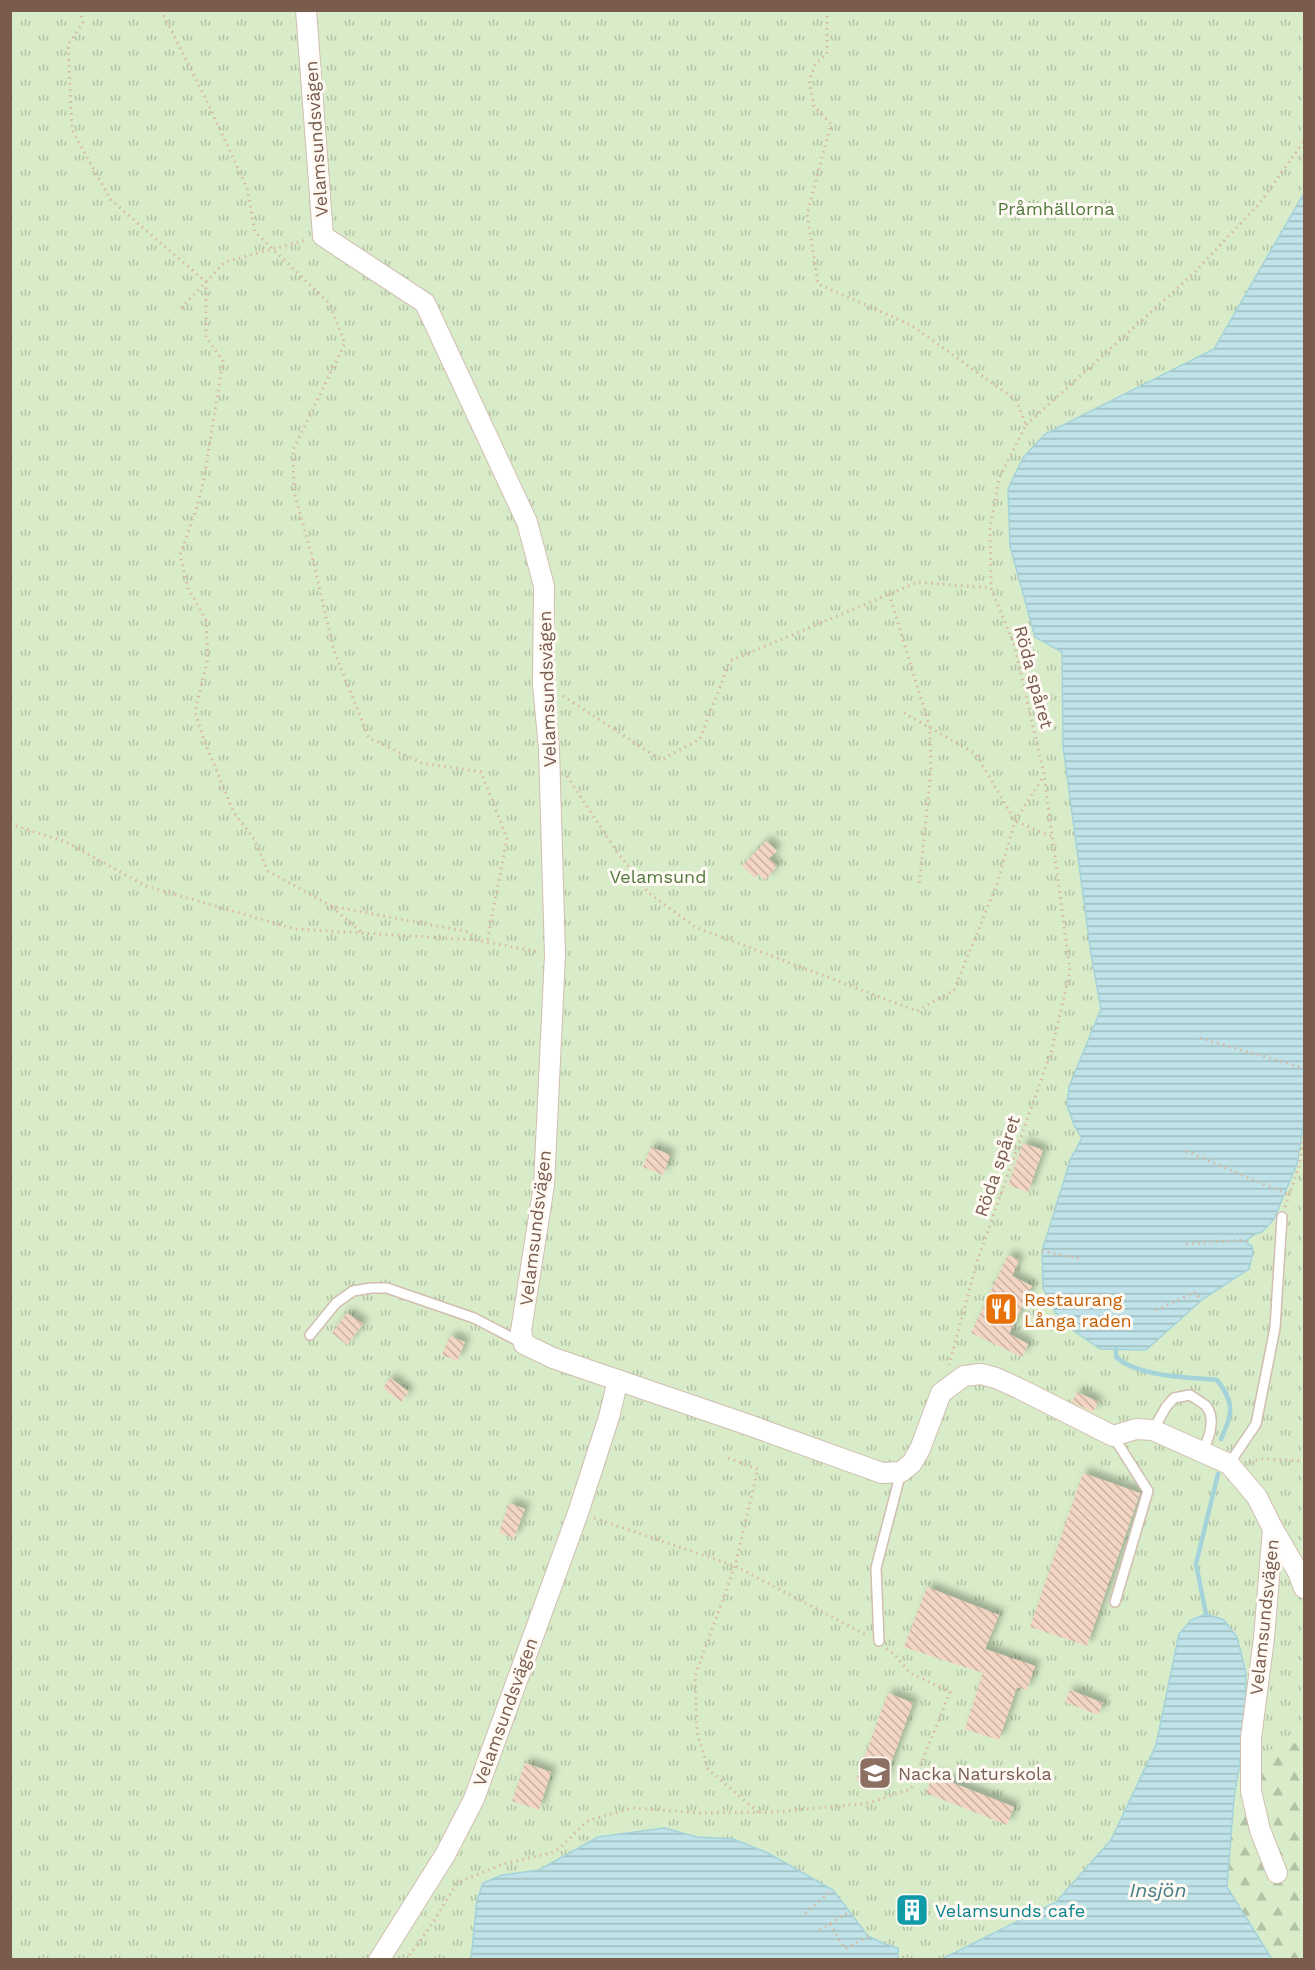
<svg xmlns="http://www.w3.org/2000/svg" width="1315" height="1970" font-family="'Work Sans',sans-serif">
  <defs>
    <pattern id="forest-firs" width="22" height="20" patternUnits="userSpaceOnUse" patternTransform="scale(1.5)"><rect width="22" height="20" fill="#d8ecc9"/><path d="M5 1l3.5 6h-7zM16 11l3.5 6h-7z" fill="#b4c2a5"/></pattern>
    <pattern id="park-tufts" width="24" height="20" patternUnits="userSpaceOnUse" patternTransform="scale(1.5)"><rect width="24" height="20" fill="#d8ecc9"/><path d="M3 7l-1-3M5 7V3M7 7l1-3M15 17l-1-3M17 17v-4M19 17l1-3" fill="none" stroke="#b4c2a5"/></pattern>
    <pattern id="water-rules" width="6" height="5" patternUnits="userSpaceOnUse" patternTransform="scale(1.5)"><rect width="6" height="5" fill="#bfe3e8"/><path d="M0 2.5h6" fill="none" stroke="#a0bbbe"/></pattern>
    <pattern id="building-back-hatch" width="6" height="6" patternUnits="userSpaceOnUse" patternTransform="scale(1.5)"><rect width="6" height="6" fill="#f3d5c3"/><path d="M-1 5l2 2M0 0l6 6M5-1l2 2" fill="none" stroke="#cab0a1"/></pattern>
    <filter id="shadow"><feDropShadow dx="5.5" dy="-5.5" stdDeviation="3" flood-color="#0004"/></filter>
  </defs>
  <rect width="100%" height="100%" fill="#fdf6ec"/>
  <polygon fill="url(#forest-firs)" points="1304,1576 1304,1959 1272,1959 1227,1887 1234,1798 918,1960"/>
  <polygon fill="url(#park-tufts)" points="11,11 1304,11 1304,1741 1254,1754 1234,1798 1227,1887 1272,1959 11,1960"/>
  <g fill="url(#water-rules)" stroke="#a5d3da" stroke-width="1.5">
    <polygon points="1304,193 1304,1121 1297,1164 1274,1219 1262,1232 1255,1234 1248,1239 1248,1244 1252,1246 1253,1251 1249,1269 1203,1299 1146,1350 1100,1349 1074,1331 1055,1312 1043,1288 1042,1251 1071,1158 1082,1138 1074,1125 1067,1105 1069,1087 1101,1009 1091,954 1063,746 1062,652 1035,637 1010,546 1008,489 1023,458 1045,434 1214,349"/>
    <polygon points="1206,1614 1224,1620 1237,1637 1246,1673 1245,1731 1234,1798 1227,1887 1272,1959 940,1960 1056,1902 1111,1840 1156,1745 1179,1634 1191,1620"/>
    <polygon points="664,1828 697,1837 733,1839 768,1853 833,1890 868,1936 885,1944 898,1948 898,1959 471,1959 477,1900 483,1883 502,1875 539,1870 598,1837"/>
  </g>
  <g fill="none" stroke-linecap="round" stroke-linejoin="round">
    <g stroke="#a5d3da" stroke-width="4.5">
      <path d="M1116,1349V1357C1138,1377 1188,1377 1217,1380C1236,1404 1232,1414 1221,1439"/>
      <polyline points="1206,1614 1196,1564 1218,1474"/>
    </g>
  </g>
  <g fill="url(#building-back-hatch)" filter="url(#shadow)">
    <polygon points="766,841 777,851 769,858 777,866 765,880 759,874 755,878 742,866"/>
    <polygon points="1023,1143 1043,1150 1028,1192 1008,1185"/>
    <polygon points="651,1147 670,1155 663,1175 643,1167"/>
    <polygon points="1008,1255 1019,1260 1012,1276 1032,1286 1009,1334 1028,1344 1022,1357 971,1333"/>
    <polygon points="347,1313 363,1324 347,1345 332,1333"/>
    <polygon points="450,1336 465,1342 457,1361 442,1355"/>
    <polygon points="390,1378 409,1392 401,1402 383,1388"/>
    <polygon points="1077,1392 1098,1402 1093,1412 1072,1402"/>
    <polygon points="1083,1473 1140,1493 1087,1646 1030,1627"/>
    <polygon points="509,1503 525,1509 514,1538 499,1533"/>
    <polygon points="927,1587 999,1615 985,1649 1035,1666 1027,1690 1017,1687 999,1740 965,1729 983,1673 904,1647"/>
    <polygon points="1070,1690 1103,1703 1098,1715 1065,1702"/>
    <polygon points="888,1693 913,1703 881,1790 856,1780"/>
    <polygon points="525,1763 551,1772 539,1810 512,1801"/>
    <polygon points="933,1775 1014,1807 1007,1825 926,1793"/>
    <polygon points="908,1900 923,1910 916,1921 901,1910"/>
  </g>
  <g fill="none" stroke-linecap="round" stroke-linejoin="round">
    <g stroke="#d1beb0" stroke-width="12">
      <g id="lane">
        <polyline points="310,1335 336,1303 353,1291 371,1288 387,1288 474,1318 522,1343"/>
        <path d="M1153,1430L1166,1407L1174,1398L1190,1395C1194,1398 1202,1402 1206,1406C1217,1419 1208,1439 1203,1452"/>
        <polyline points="1113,1436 1148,1491 1115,1602"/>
        <polyline points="1229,1464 1256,1424 1275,1328 1282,1217"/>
        <polyline points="879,1641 876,1568 901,1472"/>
      </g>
    </g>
    <g stroke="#d1beb0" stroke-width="22">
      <g id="street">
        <polyline points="306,10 323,236 425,303 527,522 544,586 543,684 549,749 555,955 544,1185 521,1331 524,1344 553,1358 746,1424 882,1473 901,1472 912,1463 920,1449 941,1393 964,1376 981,1374 996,1378 1020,1389 1113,1436 1136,1429 1153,1430 1229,1464 1257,1497 1273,1529 1264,1638 1251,1738 1251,1791 1260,1830 1277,1873"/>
        <polyline points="1273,1529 1298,1572 1304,1588"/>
        <polyline points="379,1960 445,1855 474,1799 578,1513 609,1417 618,1380"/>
      </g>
    </g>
    <g stroke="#d9b8a5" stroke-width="3" stroke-dasharray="1.5 4.5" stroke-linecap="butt">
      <polyline points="80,10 83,22 68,45 72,130 111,200 206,282 206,337 223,361 204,479 197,507 180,555 188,588 206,620 208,658 195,711 204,740 234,813 254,839 268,871 331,906 469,932 476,940"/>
      <polyline points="161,10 205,97 247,188 255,232 329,303 345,343 293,450 294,492 312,556 334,651 369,738 422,763 481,772 507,838 487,942"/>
      <polyline points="827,10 827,54 816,63 809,80 814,106 831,124 807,214 818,284 911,325 1016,400 1026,425 999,478 990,528 991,588 1014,644 1044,774 1070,971 1052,1049 977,1262 949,1365"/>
      <polyline points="181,308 225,262 306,240"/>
      <polyline points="1026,425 1192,275 1260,203 1304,141"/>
      <polyline points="889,594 930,728 931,770 919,887"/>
      <polyline points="563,696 661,760 700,739 730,661 918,582 991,588"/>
      <polyline points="904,713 976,754 1015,821 1053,837"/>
      <polyline points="567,776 617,852 649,893 695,927 917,1011 954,990 997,884 1015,821 1044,776"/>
      <polyline points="10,824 66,842 146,886 295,929 476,940 539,952"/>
      <polyline points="332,907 361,932"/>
      <polyline points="1200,1038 1304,1068"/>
      <polyline points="1186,1151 1289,1195"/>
      <polyline points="1285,1207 1299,1166 1304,1136"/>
      <polyline points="1186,1244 1240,1240 1250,1242"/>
      <polyline points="1042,1251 1081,1259"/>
      <polyline points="1156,1310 1196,1292 1201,1301"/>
      <polyline points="728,1458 758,1469 735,1566 695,1676 697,1732 708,1769 758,1812"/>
      <polyline points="1250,1462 1261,1459 1304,1461"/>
      <polyline points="594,1518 735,1566 868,1636"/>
      <polyline points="805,1913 833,1890"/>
      <polyline points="830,1924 845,1949 868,1936"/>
      <polyline points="820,1930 850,1911"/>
      <polyline points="406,1960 432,1924 457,1883 503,1864 551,1853 560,1848 587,1821 632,1808 701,1813 776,1812 869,1803 911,1789 950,1692 910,1673 896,1656 886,1648"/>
    </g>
    <use href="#lane" stroke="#fff" stroke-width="9"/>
    <use href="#street" stroke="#fff" stroke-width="20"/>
  </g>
  <defs>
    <g id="restaurant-square" transform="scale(1.725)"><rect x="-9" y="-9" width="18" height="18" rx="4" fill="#e8710a" stroke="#fffaf3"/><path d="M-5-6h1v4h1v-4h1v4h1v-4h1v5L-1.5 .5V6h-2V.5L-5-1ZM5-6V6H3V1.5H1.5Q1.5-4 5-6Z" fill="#fff"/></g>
    <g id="school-square" transform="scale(1.725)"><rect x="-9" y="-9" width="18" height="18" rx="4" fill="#8d6e63" stroke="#fffaf3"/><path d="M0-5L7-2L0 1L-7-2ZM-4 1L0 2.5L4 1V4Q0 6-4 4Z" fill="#fff"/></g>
    <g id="building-square" transform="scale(1.725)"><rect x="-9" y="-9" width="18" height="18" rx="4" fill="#0f9aa8" stroke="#fffaf3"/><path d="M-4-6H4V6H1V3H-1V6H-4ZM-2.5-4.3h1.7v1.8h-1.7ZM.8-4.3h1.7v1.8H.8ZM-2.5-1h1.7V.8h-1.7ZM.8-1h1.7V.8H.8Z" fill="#fff"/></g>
  </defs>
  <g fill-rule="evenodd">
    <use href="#restaurant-square" x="1001" y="1309"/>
    <use href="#school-square" x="875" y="1773"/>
    <use href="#building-square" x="912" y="1910"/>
  </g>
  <g text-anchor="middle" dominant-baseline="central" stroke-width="6" stroke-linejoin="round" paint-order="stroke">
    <g font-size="18" fill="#7a5c4d" stroke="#fffaf3">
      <text transform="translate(316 139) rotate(-94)">Velamsundsvägen</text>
      <text transform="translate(1034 677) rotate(75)">Röda spåret</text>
      <text transform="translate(547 689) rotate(-92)">Velamsundsvägen</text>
      <text transform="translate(997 1166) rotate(-71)">Röda spåret</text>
      <text transform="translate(535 1228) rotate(-83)">Velamsundsvägen</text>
      <text transform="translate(1264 1617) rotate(-84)">Velamsundsvägen</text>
      <text transform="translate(505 1712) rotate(-70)">Velamsundsvägen</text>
    </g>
    <g font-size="18" fill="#537a41" stroke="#fffaf3">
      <text x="1056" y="208">Pråmhällorna</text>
      <text x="658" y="876">Velamsund</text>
    </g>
    <g font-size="18" fill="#c56008" stroke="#fffaf3" text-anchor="start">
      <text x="1024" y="1299">Restaurang<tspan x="1024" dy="21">Långa raden</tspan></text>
    </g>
    <g font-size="18" fill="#785e54" stroke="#fffaf3" text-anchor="start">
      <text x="898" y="1773">Nacka Naturskola</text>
    </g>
    <g font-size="18" fill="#0d838f" stroke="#fffaf3" text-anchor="start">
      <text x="935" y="1910">Velamsunds cafe</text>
    </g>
    <g font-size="20" font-style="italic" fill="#437c86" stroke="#fffaf3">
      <text x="1158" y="1890">Insjön</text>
    </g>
  </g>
  <rect width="1315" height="1970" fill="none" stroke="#7a5c4d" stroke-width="24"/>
</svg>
